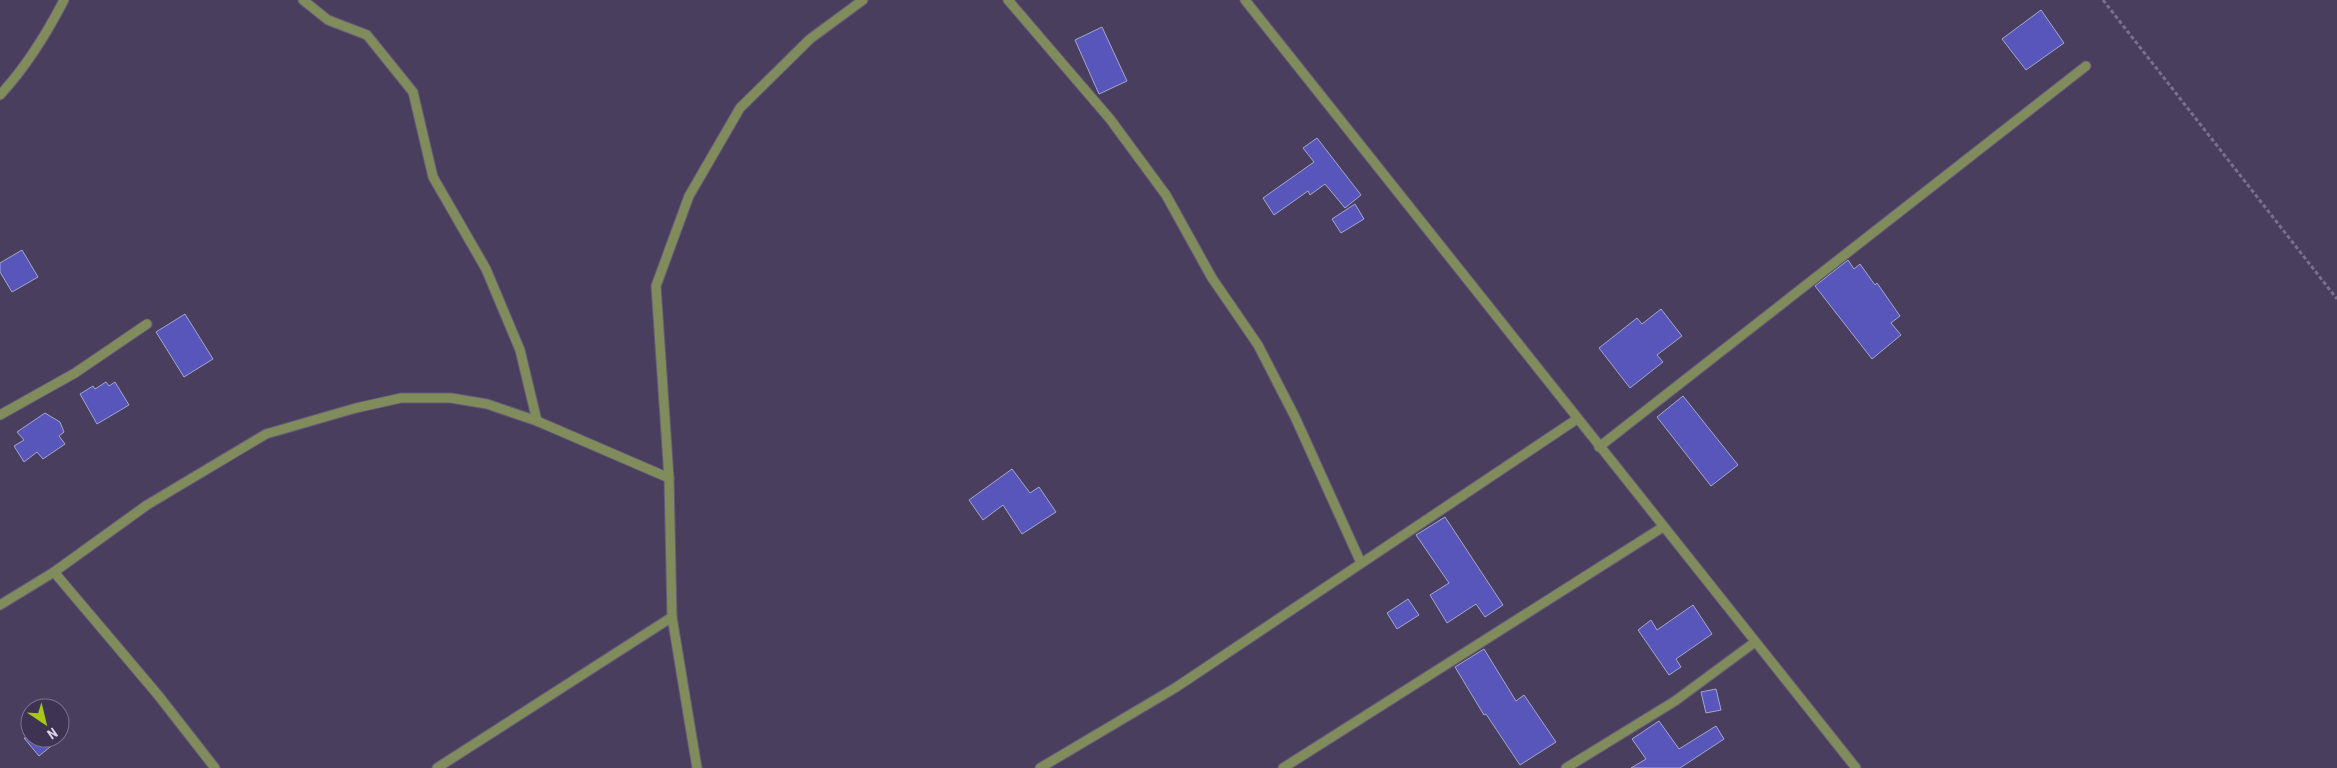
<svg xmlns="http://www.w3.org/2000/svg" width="2337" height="768" font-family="'Roboto Condensed',sans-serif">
  <rect width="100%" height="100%" fill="#493e5d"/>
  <g fill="#5856bb" stroke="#a3a7cc">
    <polygon points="2041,10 2064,43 2026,70 2002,39"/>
    <polygon points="1102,27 1127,81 1099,94 1075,40"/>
    <polygon points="1317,138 1361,195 1345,208 1325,184 1310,195 1308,191 1274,215 1263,198 1314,162 1303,148"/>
    <polygon points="1355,204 1364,219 1341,233 1332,219"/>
    <polygon points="22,250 38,277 12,292 0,272 0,263"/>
    <polygon points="1848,260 1854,269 1860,264 1875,285 1877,283 1900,316 1891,323 1901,335 1872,359 1815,286"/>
    <polygon points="1661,309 1682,336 1657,355 1663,362 1630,388 1599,348 1637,318 1642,324"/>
    <polygon points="185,314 213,359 184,377 156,332"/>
    <polygon points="106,382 109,386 115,382 129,405 97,424 80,394 93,386 95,389"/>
    <polygon points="1683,396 1738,465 1711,486 1657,417"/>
    <polygon points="45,413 60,422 64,432 59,436 65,444 43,459 37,452 24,462 14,446 24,440 17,432"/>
    <polygon points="1012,469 1030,493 1039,487 1056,512 1022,534 1003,505 983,520 969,500"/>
    <polygon points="1445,517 1503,605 1485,617 1476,604 1447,623 1430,595 1449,583 1416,535"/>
    <polygon points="1408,599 1419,615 1397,629 1387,613"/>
    <polygon points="1693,605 1712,634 1676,659 1681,667 1669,675 1638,630 1651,620 1657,630"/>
    <polygon points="1484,649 1516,701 1524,695 1556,742 1520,765 1486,714 1484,715 1455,667"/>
    <polygon points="1716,689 1721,710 1706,713 1701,692"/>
    <polygon points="1659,721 1679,749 1716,726 1724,739 1680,768 1631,768 1646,759 1632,739"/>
    <polygon points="24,738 61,738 39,756"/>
  </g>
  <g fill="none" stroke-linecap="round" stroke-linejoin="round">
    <g stroke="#665c78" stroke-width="11">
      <g id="minor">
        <polyline points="303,0 328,20 367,35 413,92 433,177 486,269 520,350 537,421"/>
        <polyline points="1008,0 1110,119 1166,195 1212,278 1258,345 1295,417 1361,563"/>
        <polyline points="1245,0 1856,768"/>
        <path d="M0,95C26,67 47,33 64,0"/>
        <polyline points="0,415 75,373 147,324"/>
        <polyline points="1599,447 2086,66"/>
        <polyline points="54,572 158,695 215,768"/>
        <polyline points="0,605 54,572 147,505 266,434 356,408 401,398 451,398 487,404 537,421 669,478"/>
        <polyline points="437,768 672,617"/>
        <polyline points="697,768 672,617 669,478 656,286 689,196 740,108 810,39 863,0"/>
        <polyline points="1040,768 1175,688 1577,419"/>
        <polyline points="1283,768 1663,527"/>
        <polyline points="1566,768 1675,701 1755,642"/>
      </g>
    </g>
    <polyline stroke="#79708b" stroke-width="3" stroke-dasharray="4 2.5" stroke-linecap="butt" points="2103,0 2337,299"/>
    <use href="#minor" stroke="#808c5c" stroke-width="9"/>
  </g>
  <g transform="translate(45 723) rotate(145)"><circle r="24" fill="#3e3352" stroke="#7c738d"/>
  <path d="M0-4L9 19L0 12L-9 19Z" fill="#a9c719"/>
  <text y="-8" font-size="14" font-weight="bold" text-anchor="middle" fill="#d9d3e6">N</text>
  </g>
</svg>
